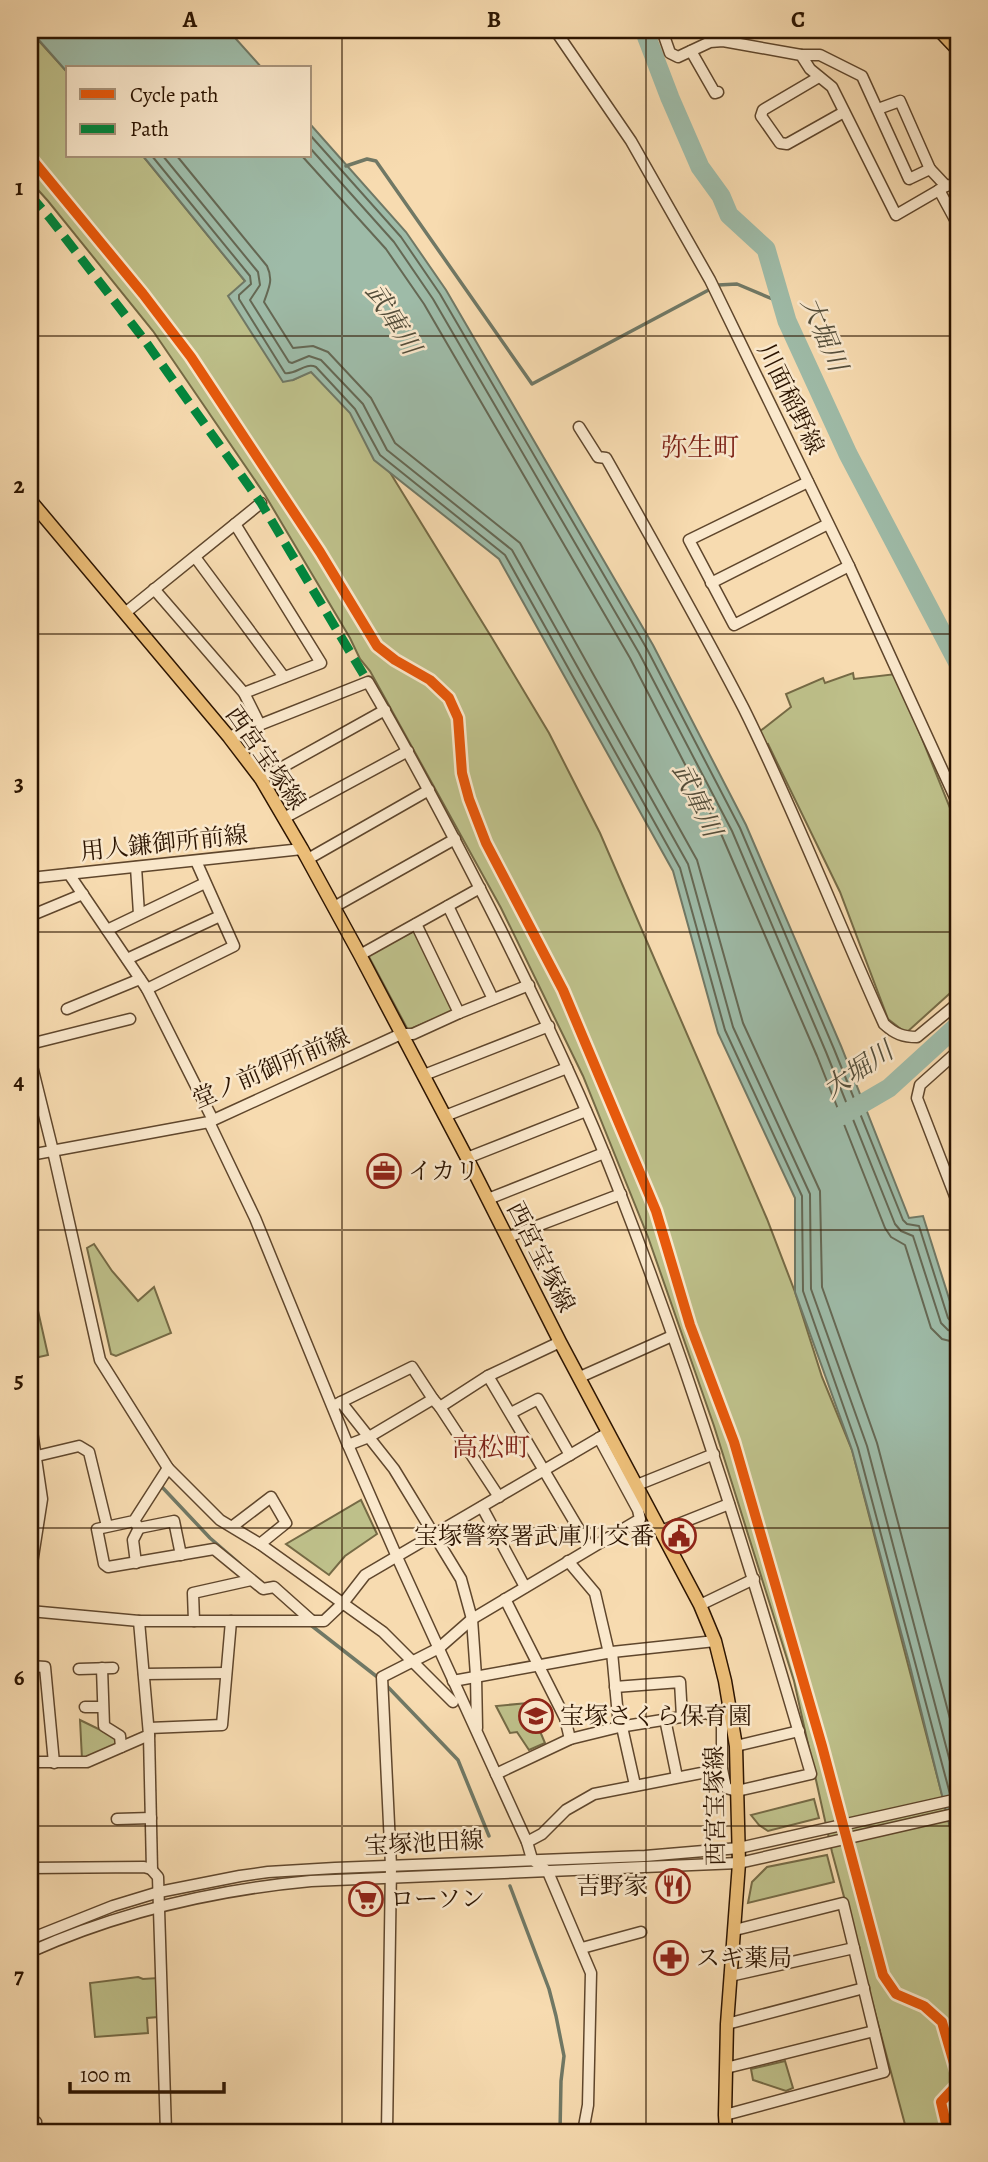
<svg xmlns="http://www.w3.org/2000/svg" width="988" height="2162" font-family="Alegreya,'Noto Serif JP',serif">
  <rect width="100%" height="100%" fill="#f7dbb0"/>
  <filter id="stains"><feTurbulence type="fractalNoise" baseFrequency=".00286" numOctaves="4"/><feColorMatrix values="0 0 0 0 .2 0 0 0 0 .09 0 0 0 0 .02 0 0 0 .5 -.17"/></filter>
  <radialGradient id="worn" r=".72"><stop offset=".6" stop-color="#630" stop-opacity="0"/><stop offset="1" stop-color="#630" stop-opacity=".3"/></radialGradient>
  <g fill="#bec08a" stroke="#756a45" stroke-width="2">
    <polygon points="30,31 68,73 68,156 143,156 245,281 293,380 311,371 354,414 492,638 549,733 600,833 767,1219 795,1292 822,1377 852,1450 958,1856 958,2132 907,2132 832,1852 794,1681 714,1426 648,1237 583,1076 501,908 370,671 360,659 350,638 265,495 153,331 48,201 30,181"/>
    <polygon points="853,673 854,679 896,674 958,828 958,986 906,1033 888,1019 840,892 768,744 765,745 759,732 791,707 786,694 823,678 825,683"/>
    <polygon points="414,931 453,1011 408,1030 368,955"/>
    <polygon points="94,1244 112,1271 138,1301 154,1287 171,1333 116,1356 111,1354 87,1248"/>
    <polygon points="36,1302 48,1355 30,1359 30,1304"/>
    <polygon points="361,1500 377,1534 345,1556 329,1575 286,1544"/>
    <polygon points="528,1703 545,1743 529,1750 517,1732 510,1733 496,1706"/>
    <polygon points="80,1720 117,1738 117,1745 82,1759"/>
    <polygon points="814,1799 819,1818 768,1831 759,1825 751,1815"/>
    <polygon points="827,1855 834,1882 748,1903 752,1882 767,1867"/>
    <polygon points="138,1977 143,1979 158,1978 158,2017 147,2018 148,2033 95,2037 90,1983"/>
    <polygon points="785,2061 793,2088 786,2091 753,2080 751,2069"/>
  </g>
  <g fill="#9ebba8" stroke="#707865" stroke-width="2">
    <polygon points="30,30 228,30 262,68 68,68 68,73"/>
    <polygon points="310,124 406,232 446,290 653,645 746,825 841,1046 909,1218 923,1216 958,1327 958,1860 909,1662 852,1450 795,1292 795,1198 718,1033 673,871 499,559 374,460 350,413 311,372 293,380 283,382 228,296 245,281 143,156 310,156"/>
  </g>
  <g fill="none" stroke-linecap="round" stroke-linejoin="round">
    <g stroke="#656854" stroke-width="2">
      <polyline points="310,135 401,237 440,294 647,649 740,828 834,1049 903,1220 907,1224 919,1226 948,1318 952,1323 958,1324"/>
      <polyline points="310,148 394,242 433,299 639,653 732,831 826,1052 895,1224 901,1231 913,1236 941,1323 948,1330 958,1333"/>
      <path d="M152,156L250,276L251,284L239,295V299L285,373C296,375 305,362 316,367L355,409L380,455L505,555L680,868L725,1030L802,1196L803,1291L858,1448L950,1794"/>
      <polyline points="163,156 258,272 260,285 250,300 289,362 292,363 309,356 321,360 363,404 387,450 512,550 688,864 733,1027 810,1194 811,1289 867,1446 958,1792"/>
      <path d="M177,156L267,266C274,281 268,289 264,302L293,348L313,346L328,352L371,398L395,443L520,543L697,860L743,1023L820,1191L822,1287L877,1443L958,1749"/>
      <polyline points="302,156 386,249 424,304 630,658 722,836 817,1056 885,1228 891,1237 905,1245 931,1328 942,1339 958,1343"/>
    </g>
    <g stroke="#707865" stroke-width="3.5">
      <polyline points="346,166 367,159 376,161 532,384 718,285 737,284 782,303"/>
      <polyline points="162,1487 210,1538 240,1564"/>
      <polyline points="312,1626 376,1676"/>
      <polyline points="387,1686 458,1760 489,1836"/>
      <polyline points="510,1886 549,1989 556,2016 564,2056 561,2081 560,2132"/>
    </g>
    <g stroke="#9ebba8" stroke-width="19">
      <polyline points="644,30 670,98 700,167 721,196 729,215 766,249 787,321 848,454 958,663"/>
      <polyline points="841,1116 889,1088 958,1025"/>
    </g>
    <g stroke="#5f462c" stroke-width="13">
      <g id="minor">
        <polyline points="555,30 631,141 710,280 849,566 958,804"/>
        <polyline points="663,33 670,53 678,57 710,42 723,41 801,55 810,69 832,87 896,215 946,186 954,184 958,185"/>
        <polyline points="691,51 715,93 718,92"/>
        <polyline points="801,55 820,55 862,76 909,179 930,169 946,186"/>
        <polyline points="819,77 763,110 761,116 780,143 787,144 844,112"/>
        <polyline points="878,109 900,101 930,169"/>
        <polyline points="939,190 958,225"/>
        <path d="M579,427L598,457L606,458C653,541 700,624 744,709C795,812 837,920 884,1024C895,1034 903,1037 917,1037L958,1003"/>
        <polyline points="808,482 689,540 734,625 849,566"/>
        <polyline points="235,524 321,663 244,693"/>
        <polyline points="195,557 284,677"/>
        <polyline points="711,583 828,524"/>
        <polyline points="154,589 244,693 260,725"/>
        <polyline points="125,613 261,503"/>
        <path d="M229,737L368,682C415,762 458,845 500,928C543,1015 585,1102 620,1193C694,1383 754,1578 811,1774L737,1791L726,1788L722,1769L594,1794L566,1810L542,1834L527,1842"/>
        <polyline points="261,779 385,710"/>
        <polyline points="284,818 408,751"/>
        <polyline points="308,859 429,790"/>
        <polyline points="136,867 139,914"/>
        <polyline points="69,874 147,989 213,1120"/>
        <polyline points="30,878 302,849"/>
        <polyline points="448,906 493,999"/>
        <polyline points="334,907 455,839"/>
        <polyline points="30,916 83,894"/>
        <polyline points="416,924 459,1013"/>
        <polyline points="107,930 205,883"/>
        <polyline points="360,955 480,888"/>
        <polyline points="127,959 220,916"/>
        <polyline points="147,989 234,946 196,861"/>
        <polyline points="67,1009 140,979"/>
        <polyline points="30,1044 130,1019"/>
        <polyline points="958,1051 920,1085 917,1098 958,1204"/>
        <polyline points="30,1058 53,1151 100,1360 168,1468 220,1520 260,1544 383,1632 453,1702"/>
        <polyline points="424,1075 549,1026"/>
        <polyline points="445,1116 567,1068"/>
        <polyline points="209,1122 255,1218 348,1445 397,1557 527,1842 532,1859 548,1872 591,1973 588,2105 583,2132"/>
        <polyline points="30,1155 209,1122 401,1034 413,1034 459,1013 529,985"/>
        <polyline points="467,1158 586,1111"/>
        <polyline points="488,1199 604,1153"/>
        <polyline points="508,1237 621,1194"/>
        <polyline points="488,1376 590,1548"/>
        <polyline points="580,1377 672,1336"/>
        <polyline points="341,1402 394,1469 461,1579 472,1619 476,1676 477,1728"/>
        <polyline points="335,1405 412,1367 433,1399"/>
        <polyline points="440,1407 499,1497"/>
        <polyline points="511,1413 538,1399 570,1455"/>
        <polyline points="348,1445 369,1437 433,1399 440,1407 488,1376 560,1342"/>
        <polyline points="37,1456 79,1446 89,1452 107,1526"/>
        <polyline points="168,1468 134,1521 97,1529 104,1564 108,1567 214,1549 263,1589 274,1587 311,1620"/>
        <polyline points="637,1485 714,1454"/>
        <polyline points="482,1507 525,1587"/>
        <polyline points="134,1521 139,1528 174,1521 181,1555"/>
        <polyline points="233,1526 271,1497 286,1523 260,1544"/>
        <polyline points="661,1531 729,1504"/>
        <polyline points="568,1561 595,1593 609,1653"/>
        <polyline points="136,1563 133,1540 139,1528"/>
        <polyline points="30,1576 42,1499 30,1418"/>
        <polyline points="505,1599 565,1718 570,1739"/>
        <polyline points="700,1605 754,1579"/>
        <polyline points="30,1611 139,1621 324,1621 344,1602 365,1575 604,1435"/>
        <polyline points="194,1621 193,1593 251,1580"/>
        <polyline points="612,1652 619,1727"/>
        <polyline points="30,1666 45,1667 54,1763"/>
        <polyline points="102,1668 104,1726 120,1736 121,1747"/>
        <polyline points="79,1669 113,1668"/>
        <polyline points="144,1674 226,1673"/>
        <polyline points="453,1681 612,1652 715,1641"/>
        <polyline points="615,1687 680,1682 682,1717"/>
        <polyline points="85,1707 102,1707"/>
        <polyline points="665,1719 677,1777"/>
        <polyline points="622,1727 635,1785"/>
        <polyline points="149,1728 222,1725 231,1621"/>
        <polyline points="149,1735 152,1870"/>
        <polyline points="736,1746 799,1731"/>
        <polyline points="30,1762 87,1762 149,1735 139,1621"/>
        <polyline points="722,1769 722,1720"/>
        <polyline points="496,1774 570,1739 619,1727 706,1713 733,1724"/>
        <polyline points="117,1819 151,1818"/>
        <polyline points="30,1868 144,1867 151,1869 158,1877 166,2132"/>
        <polyline points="30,1939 113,1906 159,1892 240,1876 268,1872 335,1868 645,1856 739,1848 958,1799"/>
        <polyline points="582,1948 641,1932"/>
        <path d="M30,1952C119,1912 214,1890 311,1881L739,1863L958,1813"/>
        <polyline points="730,1976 854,1948"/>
        <polyline points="727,2024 864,1988"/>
        <polyline points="726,2068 874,2031"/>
        <polyline points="725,2115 884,2072 843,1903 735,1930"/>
        <polyline points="30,2122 36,2122 36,2132"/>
        <polyline points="387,2132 391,1866 382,1677 439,1648 472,1619 640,1519 638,1510 599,1438"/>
      </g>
    </g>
    <g stroke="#2c1400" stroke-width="15">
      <g id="major">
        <polyline points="939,30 958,50"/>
        <polyline points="955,30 958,33"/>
        <polyline points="30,500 229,737 261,779 302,849 360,955 467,1158 560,1342 700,1605 715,1641 725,1681 736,1746 739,1863 727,2024 725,2115 726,2132"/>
      </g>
    </g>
    <use href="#minor" stroke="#fae8cc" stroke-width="10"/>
    <use href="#major" stroke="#ecbe78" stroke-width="12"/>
    <polyline stroke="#00873e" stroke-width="9" stroke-dasharray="18 9" stroke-linecap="butt" points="30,195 49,217 143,338 261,503 368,682"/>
    <g stroke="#fae8cc" stroke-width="15">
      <polyline id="cycleway" points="30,157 143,294 191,357 320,552 377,646 395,660 430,680 449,698 458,718 462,773 469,799 486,843 563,990 656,1211 690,1325 734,1442 822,1746 883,1975 896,1994 924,2006 942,2022 958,2077 956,2086 941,2102 948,2132"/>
    </g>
    <use href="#cycleway" stroke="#e8590c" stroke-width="10"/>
  </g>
  <path fill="none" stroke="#2c1400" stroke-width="2" stroke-opacity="0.55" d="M342,30V2132M646,30V2132M30,336H958M30,634H958M30,932H958M30,1230H958M30,1528H958M30,1826H958"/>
  <defs>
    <g id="office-ring" transform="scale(1.75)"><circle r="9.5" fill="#fae8cc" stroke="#8f2418" stroke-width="1.5"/><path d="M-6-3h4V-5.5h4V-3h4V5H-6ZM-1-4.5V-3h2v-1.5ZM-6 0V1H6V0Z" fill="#8f2418"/></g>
    <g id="civic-ring" transform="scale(1.75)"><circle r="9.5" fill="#fae8cc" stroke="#8f2418" stroke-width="1.5"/><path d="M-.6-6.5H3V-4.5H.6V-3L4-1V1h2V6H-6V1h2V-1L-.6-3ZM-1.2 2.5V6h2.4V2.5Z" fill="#8f2418"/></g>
    <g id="school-ring" transform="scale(1.75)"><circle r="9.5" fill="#fae8cc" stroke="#8f2418" stroke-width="1.5"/><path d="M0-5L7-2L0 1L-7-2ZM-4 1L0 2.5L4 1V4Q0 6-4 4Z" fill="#8f2418"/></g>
    <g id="restaurant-ring" transform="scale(1.75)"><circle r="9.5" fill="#fae8cc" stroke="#8f2418" stroke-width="1.5"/><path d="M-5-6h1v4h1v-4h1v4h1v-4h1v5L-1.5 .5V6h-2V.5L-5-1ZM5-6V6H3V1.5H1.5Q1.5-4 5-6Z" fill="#8f2418"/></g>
    <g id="supermarket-ring" transform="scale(1.75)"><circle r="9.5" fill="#fae8cc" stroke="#8f2418" stroke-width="1.5"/><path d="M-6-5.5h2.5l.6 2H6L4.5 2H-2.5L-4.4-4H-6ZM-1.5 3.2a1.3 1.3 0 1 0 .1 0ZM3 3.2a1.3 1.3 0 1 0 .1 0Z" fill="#8f2418"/></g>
    <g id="pharmacy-ring" transform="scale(1.75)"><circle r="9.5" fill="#fae8cc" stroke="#8f2418" stroke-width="1.5"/><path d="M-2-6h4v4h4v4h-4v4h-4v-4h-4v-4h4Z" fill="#8f2418"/></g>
  </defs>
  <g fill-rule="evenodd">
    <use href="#office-ring" x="384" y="1171"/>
    <use href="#civic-ring" x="679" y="1536"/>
    <use href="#school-ring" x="536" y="1716"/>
    <use href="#restaurant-ring" x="673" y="1886"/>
    <use href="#supermarket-ring" x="366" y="1899"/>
    <use href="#pharmacy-ring" x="671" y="1958"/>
  </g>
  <g text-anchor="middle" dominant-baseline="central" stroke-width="5" stroke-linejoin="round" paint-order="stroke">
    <g font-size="24" fill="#2c1400" stroke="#fae8cc">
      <text transform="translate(791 399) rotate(64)">川面稲野線</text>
      <text transform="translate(266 758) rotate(55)">西宮宝塚線</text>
      <text transform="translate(164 843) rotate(-6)">用人鎌御所前線</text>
      <text transform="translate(271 1068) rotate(-23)">堂ノ前御所前線</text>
      <text transform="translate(541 1257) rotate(63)">西宮宝塚線</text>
      <text transform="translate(715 1806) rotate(-91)">西宮宝塚線</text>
      <text transform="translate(424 1843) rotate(-3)">宝塚池田線</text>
    </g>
    <g font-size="24" fill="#2c1400" stroke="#fae8cc" text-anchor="start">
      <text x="408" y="1171">イカリ</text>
      <text x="654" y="1536" text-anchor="end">宝塚警察署武庫川交番</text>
      <text x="560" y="1716">宝塚さくら保育園</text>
      <text x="648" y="1886" text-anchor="end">吉野家</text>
      <text x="390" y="1899">ローソン</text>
      <text x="696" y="1958">スギ薬局</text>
    </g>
    <g font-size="26" font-style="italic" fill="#544e3b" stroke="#fae8cc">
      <text transform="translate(393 319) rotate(58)">武庫川</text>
      <text transform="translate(824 334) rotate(67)">大堀川</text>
      <text transform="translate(697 800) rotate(64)">武庫川</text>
      <text transform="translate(858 1070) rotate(-34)">大堀川</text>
    </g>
    <g font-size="26" fill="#7a1f14" stroke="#fae8cc">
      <text x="700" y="447">弥生町</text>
      <text x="491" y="1447">高松町</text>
    </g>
  </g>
  <rect width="988" height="2162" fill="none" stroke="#f7dbb0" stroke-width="77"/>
  <rect x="66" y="66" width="245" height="91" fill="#fae8cc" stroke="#a8937a" stroke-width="2"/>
  <rect x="80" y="89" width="35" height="10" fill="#e8590c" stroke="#a8937a" stroke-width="2"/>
  <text x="130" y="102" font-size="21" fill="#2c1400">Cycle path</text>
  <rect x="80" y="124" width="35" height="10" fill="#00873e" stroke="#a8937a" stroke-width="2"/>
  <text x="130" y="136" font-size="21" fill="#2c1400">Path</text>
  <path d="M70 2082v10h154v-10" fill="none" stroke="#2c1400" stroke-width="3.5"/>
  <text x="80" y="2082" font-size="21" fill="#2c1400" stroke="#fae8cc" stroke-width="5" paint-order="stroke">100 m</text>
  <rect x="38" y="38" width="912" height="2086" fill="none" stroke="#2c1400" stroke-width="2.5"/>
  <g font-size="23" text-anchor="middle" font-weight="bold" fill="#2c1400">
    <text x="190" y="27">A</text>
    <text x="494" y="27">B</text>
    <text x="798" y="27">C</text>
    <text x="19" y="195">1</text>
    <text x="19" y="493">2</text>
    <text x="19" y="791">3</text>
    <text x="19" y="1089">4</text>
    <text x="19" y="1387">5</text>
    <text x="19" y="1685">6</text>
    <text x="19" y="1983">7</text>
  </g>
  <rect width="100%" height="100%" filter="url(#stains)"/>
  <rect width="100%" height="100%" fill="url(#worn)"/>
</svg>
